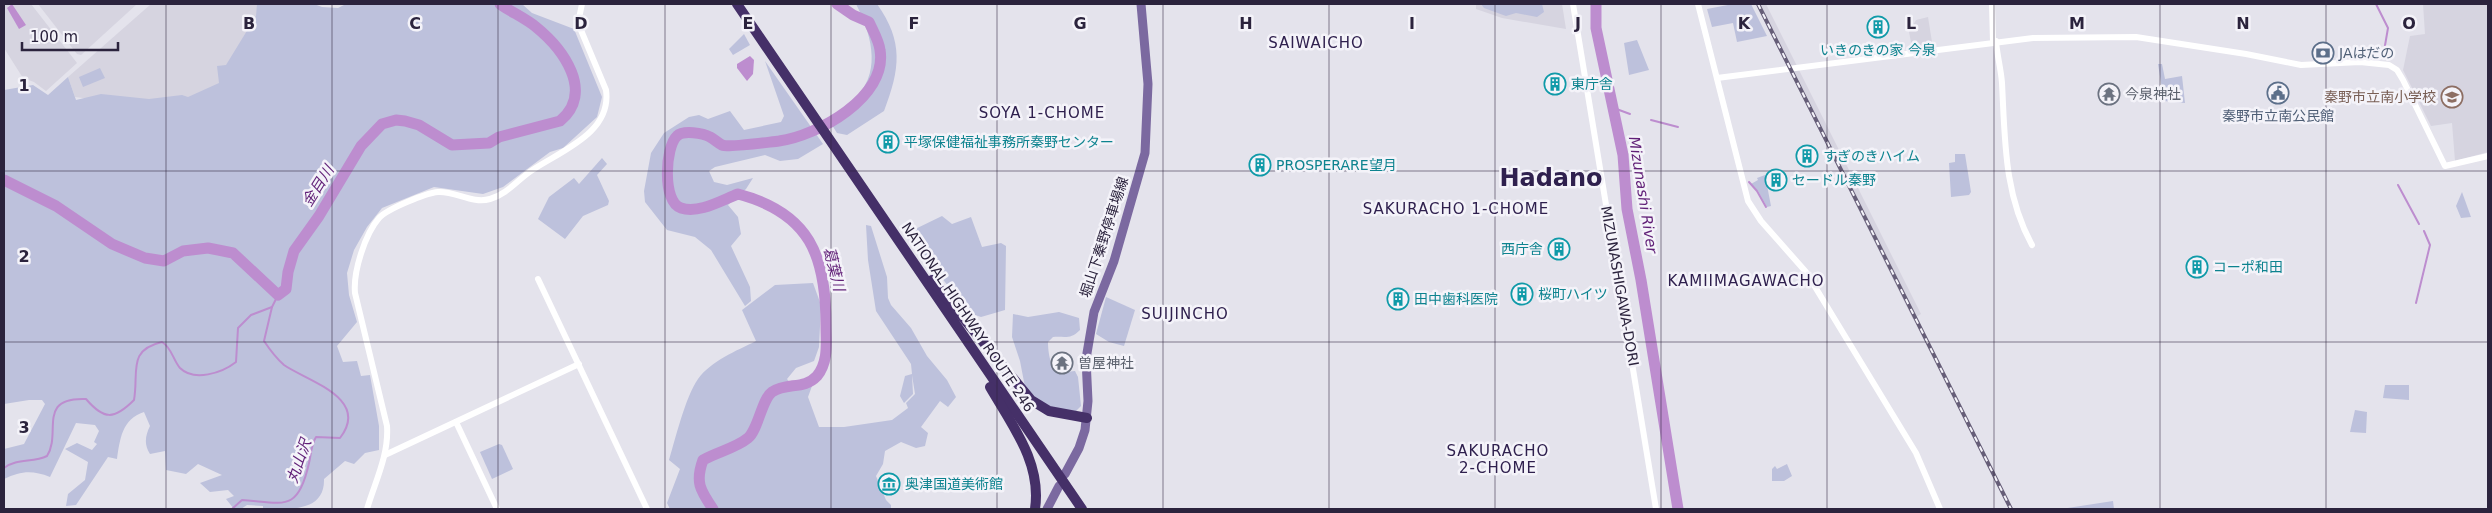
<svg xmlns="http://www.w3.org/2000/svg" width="2492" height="513" font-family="'DejaVu Sans','Noto Sans JP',sans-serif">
  <rect width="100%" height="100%" fill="#e4e3ec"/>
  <g fill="#d6d4e0">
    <polygon points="4,4 31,4 77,63 46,91 34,82 23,78 4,48"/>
    <polygon points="38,4 137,4 81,55 77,54"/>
    <polygon points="151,4 263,4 223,94 161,108 75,97 68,77"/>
    <polygon points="1476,4 1562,4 1566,29 1502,18 1476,9"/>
    <polygon points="1756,4 1766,4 1921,314 1913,319"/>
    <polygon points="2423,4 2488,4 2488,152 2455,161 2452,123 2431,126 2403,70 2410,36 2425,34"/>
    <polygon points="1928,17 1932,42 1931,44 1912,47 1909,32 1916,20"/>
  </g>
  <g fill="#bdc1dc">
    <path d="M257,4H314L322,7L338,8L346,4H522L532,13L574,29L602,97L597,117L563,148L550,152L503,187L483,194L434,187L382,208L367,227L354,250L347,273L349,295L357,322L337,346L343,362L357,361L361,376L370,375L379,426V450L365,453L354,464L345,461L324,479C325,513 288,509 263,509V506L247,505L241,509H234L226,499L234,496L228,490L210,492L200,483L222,475L198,464L186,474L166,470L165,451L150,454C144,445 145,436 150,426L144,412C122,419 120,439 117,459L108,457L76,505L66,506L68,494L85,480L88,462L65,449L77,443L92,450L97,444L94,442L99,431L95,425L76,423L50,477C32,470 21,471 4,479V449L24,444L45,404L42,400H29L4,404V90L33,85L48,95L68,77L76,100L101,94L149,99L182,95L188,97L219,83L217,66L226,65L256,16Z"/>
    <path d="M856,4H877C904,42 900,69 884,111L847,135L837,133L830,122C837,111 849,104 858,95C882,69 870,31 856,4Z"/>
    <polygon points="1481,4 1542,4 1544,12 1537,17 1516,13 1506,16 1484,8"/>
    <polygon points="1733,4 1751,4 1767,36 1737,42 1733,23 1712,27 1707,9"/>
    <polygon points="744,34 750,45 733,55 729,49"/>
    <polygon points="1637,40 1649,70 1629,75 1624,43"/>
    <polygon points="765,61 823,144 798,159 780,161 765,155 715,167 709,171 714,182 727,185 753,178 746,189 728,205 738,217 741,234 731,246 750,287 751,301 745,306 711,250 695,237 667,230 645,202 644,191 651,153 664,133 689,117 699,115 708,119 730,111 744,130 781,122 784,116"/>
    <polygon points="2158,64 2162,64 2165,79 2182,76 2185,103 2164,101"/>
    <polygon points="100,68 105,78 83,87 79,77"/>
    <polygon points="1955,154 1965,154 1971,192 1969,195 1951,197 1949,163 1955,162"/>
    <polygon points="602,158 607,164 597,175 609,201 608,205 583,216 565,239 538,219 549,197 574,178 579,184"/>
    <polygon points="1765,175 1771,206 1767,207 1758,191 1751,184 1758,180 1757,178"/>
    <polygon points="2462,192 2471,217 2461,218 2456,206"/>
    <polygon points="942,216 952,224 971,217 982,247 1001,243 1006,246 1005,310 981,317 969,313 907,233"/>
    <path d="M866,225L871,226L887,277L888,298L891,305L911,328L927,356L947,380L956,397L948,407L940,401L921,427L928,433L925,446L916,448L901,442L885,451L883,464L876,476L886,500L891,505V509H670L667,503L680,469L669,460C676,437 685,398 698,379C711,361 736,351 756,341L742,310L775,285L813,283L821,305L819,347L814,361L796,368L787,379L795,389L812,386L808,397L819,427H844L892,420L908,408L906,403L915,394L912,375L913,394L904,403L900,396L905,376L912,374L911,364L876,311L868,260Z"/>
    <polygon points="1106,297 1135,310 1124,346 1109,342 1096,334"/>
    <path d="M1059,312L1079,318L1080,330C1070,340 1065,336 1053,337L1048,342C1048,351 1050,372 1062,372C1067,373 1070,371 1075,371L1078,377L1081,406L1075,412H1064L1033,399L1025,387L1020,361L1012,337L1013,314L1028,317Z"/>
    <polygon points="2385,385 2409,385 2409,400 2383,398"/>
    <polygon points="2355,410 2367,412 2366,433 2350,432"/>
    <polygon points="499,444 502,445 513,469 492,479 480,452"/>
    <polygon points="1787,464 1792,476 1784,481 1772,481 1772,469 1775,466 1777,469"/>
    <polygon points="2113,501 2114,509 2061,509"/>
  </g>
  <g fill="#bd8dcf">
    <polygon points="12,4 26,25 19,29 7,8"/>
    <polygon points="750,56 754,60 753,74 747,81 737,68 737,64"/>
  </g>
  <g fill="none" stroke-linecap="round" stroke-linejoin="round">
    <g stroke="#bd8dcf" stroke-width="2">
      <polyline points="2369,57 2383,57 2388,28 2376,4"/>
      <polyline points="1611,107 1630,114"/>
      <polyline points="1651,120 1678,127"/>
      <polyline points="1749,182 1757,191 1766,207"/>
      <polyline points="2398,185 2419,224"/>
      <polyline points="2416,303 2430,245 2424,231"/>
      <path d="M4,468C17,458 33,463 47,456C62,433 36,397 86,399C104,420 114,420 134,400C139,372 127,350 162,342C172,348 173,360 180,368C194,382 222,373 236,362L238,328L251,315L272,307L278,295"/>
      <path d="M232,509L242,500C284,503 298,513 309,463C311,455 311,445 316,437L340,438C371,398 307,381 284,365C276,358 270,350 264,341L272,307"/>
    </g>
    <g stroke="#bd8dcf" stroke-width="11">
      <polyline points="1596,4 1596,28 1623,155 1627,209 1641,280 1678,509"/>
      <path d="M4,180L56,206L112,244L145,258L164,261L183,251L208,248L233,253L278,295L286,289L288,272L294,251L319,216L361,146L382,124L396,120L405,121L419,125L452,145L489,143L499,137L560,121C595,92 563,49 536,27C525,18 511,12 500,4"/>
      <path d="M713,509C700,490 695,482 703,460C717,452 736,448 748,438C758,430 762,399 772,392C787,382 804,390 817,376C829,361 826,342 826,325C826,256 810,213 738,194C722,200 699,214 681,208C662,202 665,147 677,136C683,130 703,133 710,137C714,139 718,143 722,145C730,148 769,142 779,141C817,136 888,97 880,50C879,41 873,31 869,22L853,15L837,4"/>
    </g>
    <g stroke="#fff" stroke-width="6">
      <polyline points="1573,4 1656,509"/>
      <polyline points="1698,4 1748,201 1761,221 1806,272 1916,453 1940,509"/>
      <polyline points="1992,4 1993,42"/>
      <path d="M1996,41C1997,55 2001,69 2002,83C2005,140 2004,194 2032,245"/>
      <polyline points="1717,78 2033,38 2136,37 2246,54 2301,65 2360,62 2389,65 2397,70 2403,80 2445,166 2488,156"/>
      <polyline points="538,279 647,509"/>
      <polyline points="456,422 497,509"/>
      <polyline points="385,455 579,364"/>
      <path d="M367,509C375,482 389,455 387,426L355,293C353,272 365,234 379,218C387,209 426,193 438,192C456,191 472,204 490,199C508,194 519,178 534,169C563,150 612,132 606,90L578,23L582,4"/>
    </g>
    <g stroke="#7b69a0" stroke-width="9">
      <polyline points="1065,474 1079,448 1085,430 1088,401 1086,359 1094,312 1114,261 1145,153 1148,84 1141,4"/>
      <polyline points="1047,509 1059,486"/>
    </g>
    <g stroke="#453068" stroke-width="10">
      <polyline points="737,4 1082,509"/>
      <polyline points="932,280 1031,400 1049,411 1087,418"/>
      <path d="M990,387C1012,425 1042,463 1035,509"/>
    </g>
    <g stroke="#665e78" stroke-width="4">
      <polyline id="rail" points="1758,4 2011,509"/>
    </g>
    <use href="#rail" stroke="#f4f3f9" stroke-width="2" stroke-dasharray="5.5" stroke-linecap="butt"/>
  </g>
  <path fill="none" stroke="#2b233d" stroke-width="1" stroke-opacity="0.55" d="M166,4V509M332,4V509M498,4V509M665,4V509M831,4V509M997,4V509M1163,4V509M1329,4V509M1495,4V509M1661,4V509M1827,4V509M1994,4V509M2160,4V509M2326,4V509M4,171H2488M4,342H2488"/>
  <defs>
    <g id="building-ring" transform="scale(1.125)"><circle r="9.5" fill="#f4f3f9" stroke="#0f9aa8" stroke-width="1.5"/><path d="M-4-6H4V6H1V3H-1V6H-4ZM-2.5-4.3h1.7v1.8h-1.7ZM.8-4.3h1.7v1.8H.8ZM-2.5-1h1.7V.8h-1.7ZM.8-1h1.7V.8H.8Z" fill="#0f9aa8"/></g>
    <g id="bank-ring" transform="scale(1.125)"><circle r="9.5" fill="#f4f3f9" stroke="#5c6f8a" stroke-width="1.5"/><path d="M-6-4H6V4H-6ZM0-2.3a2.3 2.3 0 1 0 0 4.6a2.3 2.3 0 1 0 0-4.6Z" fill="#5c6f8a"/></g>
    <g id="civic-ring" transform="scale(1.125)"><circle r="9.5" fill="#f4f3f9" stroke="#5c6f8a" stroke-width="1.5"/><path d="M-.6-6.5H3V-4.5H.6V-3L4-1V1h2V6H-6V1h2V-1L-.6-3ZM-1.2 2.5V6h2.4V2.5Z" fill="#5c6f8a"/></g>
    <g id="temple-ring" transform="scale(1.125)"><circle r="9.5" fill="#f4f3f9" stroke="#6b7280" stroke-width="1.5"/><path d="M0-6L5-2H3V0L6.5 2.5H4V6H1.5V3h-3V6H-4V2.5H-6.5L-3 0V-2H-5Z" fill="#6b7280"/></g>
    <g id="school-ring" transform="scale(1.125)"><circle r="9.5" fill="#f4f3f9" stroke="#8d6e63" stroke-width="1.5"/><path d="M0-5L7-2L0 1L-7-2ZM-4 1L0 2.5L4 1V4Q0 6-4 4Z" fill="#8d6e63"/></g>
    <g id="museum-ring" transform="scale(1.125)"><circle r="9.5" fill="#f4f3f9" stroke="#0f9aa8" stroke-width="1.5"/><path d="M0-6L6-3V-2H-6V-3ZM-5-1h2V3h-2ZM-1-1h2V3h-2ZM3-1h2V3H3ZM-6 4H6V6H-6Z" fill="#0f9aa8"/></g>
  </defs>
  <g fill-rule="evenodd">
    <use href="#building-ring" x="1878" y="27"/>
    <use href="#bank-ring" x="2323" y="53"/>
    <use href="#building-ring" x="1555" y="84"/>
    <use href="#civic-ring" x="2278" y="93"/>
    <use href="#temple-ring" x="2109" y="94"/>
    <use href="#school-ring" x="2452" y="97"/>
    <use href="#building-ring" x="888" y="142"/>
    <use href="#building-ring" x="1807" y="156"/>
    <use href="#building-ring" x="1260" y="165"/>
    <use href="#building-ring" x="1776" y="180"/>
    <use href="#building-ring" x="1559" y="249"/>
    <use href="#building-ring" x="2197" y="267"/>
    <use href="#building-ring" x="1522" y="294"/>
    <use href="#building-ring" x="1398" y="299"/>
    <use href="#temple-ring" x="1062" y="363"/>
    <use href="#museum-ring" x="889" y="484"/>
  </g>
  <g text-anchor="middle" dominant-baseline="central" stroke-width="5" stroke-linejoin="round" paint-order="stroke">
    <g font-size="14" fill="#0d838f" stroke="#f4f3f9" text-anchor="start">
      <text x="1878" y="50" text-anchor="middle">いきのきの家 今泉</text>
      <text x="1571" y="84">東庁舎</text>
      <text x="904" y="142">平塚保健福祉事務所秦野センター</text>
      <text x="1823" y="156">すぎのきハイム</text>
      <text x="1276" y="165">PROSPERARE望月</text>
      <text x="1792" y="180">セードル秦野</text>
      <text x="1543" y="249" text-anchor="end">西庁舎</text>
      <text x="2213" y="267">コーポ和田</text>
      <text x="1538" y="294">桜町ハイツ</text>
      <text x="1414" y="299">田中歯科医院</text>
      <text x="905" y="484">奥津国道美術館</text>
    </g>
    <g font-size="14" fill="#4e5e75" stroke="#f4f3f9" text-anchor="start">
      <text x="2339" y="53">JAはだの</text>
      <text x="2278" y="116" text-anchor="middle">秦野市立南公民館</text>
    </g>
    <g font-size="14" fill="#5b616d" stroke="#f4f3f9" text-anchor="start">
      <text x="2125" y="94">今泉神社</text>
      <text x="1078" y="363">曽屋神社</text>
    </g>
    <g font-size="14" fill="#785e54" stroke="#f4f3f9" text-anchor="end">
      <text x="2436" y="97">秦野市立南小学校</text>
    </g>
    <g font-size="14" fill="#2b233d" stroke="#f4f3f9">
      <text transform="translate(1104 237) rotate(-72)">堀山下秦野停車場線</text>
      <text transform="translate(1620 286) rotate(80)">MIZUNASHIGAWA-DORI</text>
      <text transform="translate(968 317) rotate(56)">NATIONAL HIGHWAY ROUTE 246</text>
    </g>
    <g font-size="15" letter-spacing="1" fill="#2f204e" stroke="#f4f3f9">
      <text x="1316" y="43">SAIWAICHO</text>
      <text x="1042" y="113">SOYA 1-CHOME</text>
      <text x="1456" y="209">SAKURACHO 1-CHOME</text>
      <text x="1746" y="281">KAMIIMAGAWACHO</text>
      <text x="1185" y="314">SUIJINCHO</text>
      <text x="1498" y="451">SAKURACHO<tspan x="1498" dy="17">2-CHOME</tspan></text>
    </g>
    <g font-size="15" font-style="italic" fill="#601f77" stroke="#f4f3f9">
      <text transform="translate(318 186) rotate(-58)">金目川</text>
      <text transform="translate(1643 195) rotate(81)">Mizunashi River</text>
      <text transform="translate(834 269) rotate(76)">葛葉川</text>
      <text transform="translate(299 461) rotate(-71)">丸山沢</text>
    </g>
    <g font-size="24" font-weight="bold" fill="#2f204e" stroke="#f4f3f9">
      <text x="1551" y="178">Hadano</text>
    </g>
  </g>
  <g font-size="16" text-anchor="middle" font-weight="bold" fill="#2b233d" stroke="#f4f3f9" stroke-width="5" stroke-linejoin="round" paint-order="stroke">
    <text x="249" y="29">B</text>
    <text x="415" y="29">C</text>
    <text x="581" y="29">D</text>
    <text x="748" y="29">E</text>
    <text x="914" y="29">F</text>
    <text x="1080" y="29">G</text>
    <text x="1246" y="29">H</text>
    <text x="1412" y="29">I</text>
    <text x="1578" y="29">J</text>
    <text x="1744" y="29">K</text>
    <text x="1911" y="29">L</text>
    <text x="2077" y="29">M</text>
    <text x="2243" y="29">N</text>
    <text x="2409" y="29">O</text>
    <text x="24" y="91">1</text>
    <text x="24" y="262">2</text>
    <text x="24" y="433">3</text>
  </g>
  <rect width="2492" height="513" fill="none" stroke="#2b233d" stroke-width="10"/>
  <path d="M22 42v8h96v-8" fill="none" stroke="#2b233d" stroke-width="2.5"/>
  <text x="30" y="42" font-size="15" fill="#2b233d" stroke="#f4f3f9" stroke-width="4" paint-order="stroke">100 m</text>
</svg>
